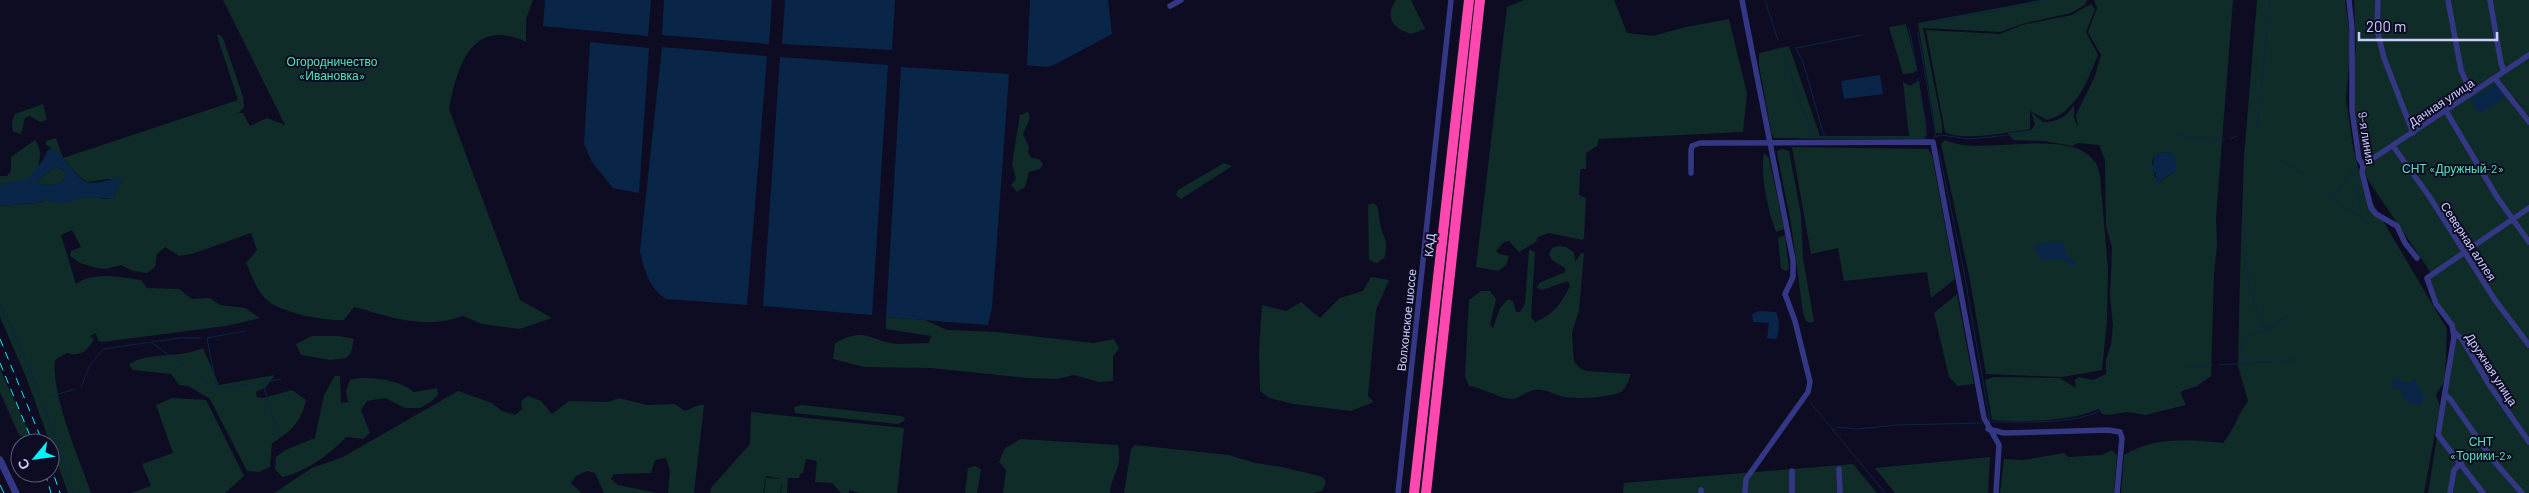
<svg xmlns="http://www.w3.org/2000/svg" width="2529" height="493" font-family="Barlow,sans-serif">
  <rect width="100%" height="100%" fill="#0e0c22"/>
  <g fill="#0f2c28" fill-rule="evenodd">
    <path d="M223,0H533L526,19V42C471,16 457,67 449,109L520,300L552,318L519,329L482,324L463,316C425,330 391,317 354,307L344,320C325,321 281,313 267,300C257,292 252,275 246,263L257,250L251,233L192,254L179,256L165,247L157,254L155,267L147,273L133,271L121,265L106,269L96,268L80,263L70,256L71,251L81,247L72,230L61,235L76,284C93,271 122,277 141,280L147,288L179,289L192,299L210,298L220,305L245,308L260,318L226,326L102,342L98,341L96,333L90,336L94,339C87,351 81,357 67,353L55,360C51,395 79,458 91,493H68L26,377L0,317V206L37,203L46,200C62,206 73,197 90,197C98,197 105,200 114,198L118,186L122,182L110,179L87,182C71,172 64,154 46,145V141L56,138L63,158L238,100L217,36L219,34L223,38L243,97L244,107L239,113H243L250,126L267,118L285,125Z"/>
    <path d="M1396,0H1411L1425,29L1411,34C1393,29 1384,17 1396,0Z"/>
    <polygon points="1524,0 1614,0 1627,33 1653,36 1686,27 1729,19 1747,94 1743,132 1599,139 1597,146 1586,153 1586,169 1581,169 1580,172 1579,195 1586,198 1584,238 1582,240 1549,233 1538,237 1536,242 1519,252 1509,241 1504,242 1496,251 1499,254 1509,256 1506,265 1498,271 1476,267 1507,7"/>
    <polygon points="2040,0 2087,0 2085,5 2071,13 2022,24 2000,32 1923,28 1942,124 1942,133 1936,133 1918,23"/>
    <path d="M2094,0H2233L2216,218L2217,245L2214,274L2211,376L2197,386L2182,391L2181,394L2186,405L2145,415L2128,412L2108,415L2102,414L2099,409C2067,422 2027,422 1992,420L1985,380L1994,377L2060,378L2076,388L2075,380L2079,377L2093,380L2106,374V360L2111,344L2113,325L2110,297L2112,248L2106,226L2105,160L2099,145L2078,143L2072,146L2045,141L2013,140L2008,133L2031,130L2035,125L2031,112L2043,122C2058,122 2066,117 2074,105V118L2078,127L2076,115L2095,76L2101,55L2088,32L2097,8ZM2169,152L2176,160V171L2164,178L2161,182L2155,177L2152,162L2154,157L2159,153Z"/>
    <path d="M2257,0H2345L2351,44L2346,99L2353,147L2363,187L2447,329L2445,380L2436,395L2440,406L2424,493H2121L2124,455C2154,437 2189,439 2223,443C2234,430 2238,414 2248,401L2238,366L2240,276L2244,157Z"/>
    <polygon points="2354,0 2448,0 2462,69 2450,0 2529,0 2529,117 2516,99 2511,98 2529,122 2529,493 2428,493 2454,332 2436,304 2427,278 2431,273 2366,177 2353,100 2352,61 2356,50"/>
    <path d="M2091,4L2095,9L2086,32L2098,55C2087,81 2077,112 2047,120L2030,111V129C2012,132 1960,142 1945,132L1926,30L2000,34L2022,25L2072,15Z"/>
    <polygon points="1906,24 1917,70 1913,73 1903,74 1889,27"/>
    <polygon points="1789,46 1820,136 1909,136 1903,82 1910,86 1919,80 1927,135 1923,139 1911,139 1774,138 1771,132 1759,65 1759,53"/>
    <polygon points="43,104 47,120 40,122 30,116 25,118 21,134 13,131 12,122 15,114"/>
    <polygon points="1028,112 1030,118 1023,134 1029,147 1028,153 1032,158 1039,159 1043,164 1040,169 1029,172 1025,187 1017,192 1011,185 1016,179 1012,164 1020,115"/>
    <path d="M35,140C45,153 39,174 24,181C17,184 7,183 0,184V176H7L11,171V157Z"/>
    <path d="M1945,140C1981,158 2069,125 2095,162C2098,165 2099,172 2100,176L2108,269L2107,321L2102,370L2062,377L1986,374L1970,280L1941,144Z"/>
    <polygon points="1792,147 1928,149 1932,155 1955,279 1931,298 1927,272 1844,281 1838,248 1811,254"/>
    <polygon points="1782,149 1789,151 1801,215 1803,258 1814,321 1811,323 1806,321 1803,313 1791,224 1778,158 1777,151"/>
    <path d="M1764,153L1769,158L1784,229L1776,232C1768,212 1760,174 1764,153Z"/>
    <polygon points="1224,163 1232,166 1181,199 1176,195 1178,190"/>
    <polygon points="57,167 66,172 65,180 55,185 40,184 38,182 47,172"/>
    <path d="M1373,203L1377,206C1379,212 1379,217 1380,223C1382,238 1390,240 1384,258L1377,263L1369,260L1368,205Z"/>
    <polygon points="1785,235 1789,269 1785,271 1781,268 1778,238"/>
    <path d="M1558,246L1566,247L1574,252L1575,262L1581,253H1584L1579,310L1572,333L1574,362L1581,369L1587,371L1631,374C1628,381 1627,387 1622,391C1613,398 1576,399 1565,397C1555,395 1545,388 1535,390C1525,391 1519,400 1510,399C1496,397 1483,388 1469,386L1465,376L1469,300L1481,291H1490L1496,299L1490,324L1493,328L1500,308L1508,299L1513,301L1516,312H1520L1525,304L1529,249L1535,252L1531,317L1535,322C1554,314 1561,304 1570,286L1568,281L1542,290L1537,288L1539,283L1565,272V268L1552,260L1549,254L1552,248Z"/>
    <polygon points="1371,277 1389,280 1376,310 1368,396 1374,402 1351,411 1294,404 1269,398 1260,391 1259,351 1262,305 1286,311 1301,302 1320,318 1340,298 1363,291"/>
    <polygon points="1957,294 1974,384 1958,386 1949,377 1934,313"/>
    <path d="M886,317L925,320L947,330L997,332L1094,343L1114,339L1119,348L1113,357V381L1099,382L1074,375L1057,379L1027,378L931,368L864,367L833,359L835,343C867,326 869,341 897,344C907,344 918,343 929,343L931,336L886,329Z"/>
    <polygon points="312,336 339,336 354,339 351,353 346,358 331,360 301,355 296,344"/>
    <path d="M203,348L219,385L275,375L266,387L256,392L257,397L263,398L292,390L306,400C302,421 290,433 272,443L270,467L259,472L247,471L210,399L188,386L179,385L171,374L133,370L129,364C150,351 180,359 203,348Z"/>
    <polygon points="0,369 27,428 27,435 24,437 19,435 0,392"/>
    <path d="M335,376H340L341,403L348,402L346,391L350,380C369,375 399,380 414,392L437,388L438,395L432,401L420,408H405L385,398L367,401L361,410L370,433L363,439L346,437C330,454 306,472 282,477L275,469L276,457L285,450L315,438L324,395Z"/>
    <polygon points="458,391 492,403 502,411 515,415 522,409 521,401 528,396 541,401 552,414 569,401 608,402 619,398 647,405 675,404 685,411 699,405 704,405 694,493 668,493 670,471 666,458 655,460 651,473 619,474 614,474 611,479 618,485 657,493 604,493 595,473 587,471 576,476 571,483 582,493 274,493 312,468 343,457"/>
    <polygon points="172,398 206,400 244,476 225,493 131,493 151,486 142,464 173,453 156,405"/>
    <polygon points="802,405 901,416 905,418 903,422 897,424 795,413 794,407"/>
    <polygon points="751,412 904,428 897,493 860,493 849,490 849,493 841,493 832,483 815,482 817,461 806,459 803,473 800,474 799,478 788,478 787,493 781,493 782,481 780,493 764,493 766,478 782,479 766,476 763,493 710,493 711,488 750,444"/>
    <path d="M1021,439L1118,445C1123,469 1112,472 1110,493H1003L1006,470L999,462L1005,448Z"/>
    <polygon points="1135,445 1229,455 1255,463 1282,467 1323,477 1326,482 1322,491 1313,493 1124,493 1131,449"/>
    <polygon points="2112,450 2117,455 2114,493 2000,493 2004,459 2024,460 2064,453 2068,457 2102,455"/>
    <polygon points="1990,457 1988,493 1895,493 1875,468"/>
    <polygon points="1853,464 1877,493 1623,493 1624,483"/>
    <polygon points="975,466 981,469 977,493 965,493 968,468"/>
  </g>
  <g fill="#092648" fill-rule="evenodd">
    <polygon points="545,0 651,0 648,36 543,26"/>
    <polygon points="664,0 772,0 769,44 662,35"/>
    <polygon points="785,0 895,0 892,50 782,44"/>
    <polygon points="1030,0 1108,0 1112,34 1056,64 1047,67 1027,65"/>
    <polygon points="590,42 649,48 639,193 613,188 592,162 584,144"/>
    <path d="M662,47L767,56L747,305L666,299C649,288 644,270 640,251Z"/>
    <polygon points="780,57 888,65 872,315 763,306"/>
    <polygon points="901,67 1009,74 992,308 988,325 886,317"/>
    <polygon points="1880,75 1883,94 1844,99 1841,81"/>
    <polygon points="2496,84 2506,97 2479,114 2471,99"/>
    <path d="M53,148C64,156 77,179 87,182C96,185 109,179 119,178L122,182L118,186L114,199L89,197L60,204L45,200L37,203L0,206V184L27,179L43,160L48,150ZM57,167L66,172L65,180L55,185L40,184L38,182L47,172Z"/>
    <polygon points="2169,152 2176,158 2176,171 2164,178 2159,184 2156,181 2156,173 2152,170 2155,154"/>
    <polygon points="2058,242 2063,243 2065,253 2078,266 2074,266 2060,259 2041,260 2034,247 2040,244"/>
    <path d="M1759,311L1776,312C1780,321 1780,330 1776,339L1767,338L1769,323L1753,322L1752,314Z"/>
    <path d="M2398,375L2399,381L2410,383L2414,378L2424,397L2421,404C2410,408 2401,397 2401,387L2394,389L2392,388L2393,380Z"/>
  </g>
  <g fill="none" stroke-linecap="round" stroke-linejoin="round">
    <g stroke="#092648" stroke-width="1">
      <polyline points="1765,0 1778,40"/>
      <polyline points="1923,24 2049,0"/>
      <polyline points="1909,28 1917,71"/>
      <polyline points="1918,32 1936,137"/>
      <polyline points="1781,48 1813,137"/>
      <polyline points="1918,79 1926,126 1924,139"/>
      <polyline points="2257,130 2270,0"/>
      <polyline points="2176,134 2189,138 2225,139"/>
      <polyline points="1934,137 1941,135 1969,139 2039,132"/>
      <polyline points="1795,138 1929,139"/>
      <polyline points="1825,139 1803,62 1796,48 1862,35"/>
      <polyline points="2230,139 2237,136"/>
      <polyline points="1939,151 1963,267 1990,422"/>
      <polyline points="2276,157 2306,176 2339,204 2362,218 2371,227"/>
      <polyline points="2333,198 2353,169 2362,217"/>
      <path d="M2252,229L2245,232C2244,266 2250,299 2265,329"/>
      <polyline points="0,305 25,356 51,426"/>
      <polyline points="152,343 208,383"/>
      <polyline points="2245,363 2241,351 2243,339 2272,326 2296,310"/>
      <polyline points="2219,365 2295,360"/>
      <polyline points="2188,367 2213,365"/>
      <polyline points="261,383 281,379"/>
      <polyline points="263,383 271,413 280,436"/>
      <polyline points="213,386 217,389 255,384"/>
      <polyline points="81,387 89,367 103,349 180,338 202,338"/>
      <polyline points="217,389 207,338 245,331"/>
      <polyline points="52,396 75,389"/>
      <polyline points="1810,402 1885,493"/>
      <path d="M1990,422C2019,421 2088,427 2108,404"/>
      <polyline points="52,430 74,493"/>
      <polyline points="1833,430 1837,427 1857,429 1897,425 1982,423"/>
    </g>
    <g stroke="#343884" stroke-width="5.5">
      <polyline points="1742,0 1793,260 1793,277 1785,294 1795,321 1810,382 1808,392 1746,479 1745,493"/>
      <polyline points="2349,0 2352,28 2352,110 2359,159 2363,165 2362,172 2371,208 2376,214 2397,226 2405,243 2417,258"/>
      <polyline points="2378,0 2377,29 2384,58 2413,133"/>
      <polyline points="2448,0 2461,70 2471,93"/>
      <polyline points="2490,0 2501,63 2504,71"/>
      <polyline points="1170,6 1181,0"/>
      <path d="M2495,78C2506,94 2518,106 2529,122"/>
      <polyline points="2446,111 2497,197 2529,242"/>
      <polyline points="2393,146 2429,196 2495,300 2529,345"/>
      <polyline points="2363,165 2529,55"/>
      <polyline points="1691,173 1691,150 1692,146 1700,143 1933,142 1984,418 1999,445 1996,493"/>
      <polyline points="2454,332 2462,339 2490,386 2529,442"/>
      <polyline points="2445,395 2450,399 2493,460 2522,493"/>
      <polyline points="1988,429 2004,433 2108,430 2120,432 2122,438 2117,493"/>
      <polyline points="1839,469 1840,493"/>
      <polyline points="1398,493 1451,0"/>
      <polyline points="1701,493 1701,490"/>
      <polyline points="1792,493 1792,471"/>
      <polyline points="2450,493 2454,470 2461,463"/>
      <polyline points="2483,493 2438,435 2454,337 2452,325 2436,304 2427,278 2529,208"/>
    </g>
    <polyline stroke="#343884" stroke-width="7" points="0,460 16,493"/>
    <g stroke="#ff48af" stroke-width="10">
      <polyline points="1414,493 1469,0"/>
      <polyline points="1426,493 1480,0"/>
    </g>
    <polyline stroke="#00f4f8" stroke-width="1" points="0,485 4,493"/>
    <g stroke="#00f4f8" stroke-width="1" stroke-dasharray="8 6" stroke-linecap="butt">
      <polyline points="0,339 43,443"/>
      <polyline points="0,363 33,443"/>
      <polyline points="50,464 60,493"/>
      <polyline points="45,473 51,493"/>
    </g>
  </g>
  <g text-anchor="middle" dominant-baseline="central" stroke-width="4" stroke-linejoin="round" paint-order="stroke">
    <g font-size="12" fill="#52e6b4" stroke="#0e0c22">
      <text x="332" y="61">Огородничество<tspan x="332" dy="14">«Ивановка»</tspan></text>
      <text x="2453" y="168">СНТ «Дружный-2»</text>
      <text x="2481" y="441">СНТ<tspan x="2481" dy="14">«Торики-2»</tspan></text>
    </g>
    <g font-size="12" fill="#cecdff" stroke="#0e0c22">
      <text transform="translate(2441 102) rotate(-34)">Дачная улица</text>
      <text transform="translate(2367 138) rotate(81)">9-я линия</text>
      <text transform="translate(2469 241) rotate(57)">Северная аллея</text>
      <text transform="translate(1429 245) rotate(-84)">КАД</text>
      <text transform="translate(1406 320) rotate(-84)">Волхонское шоссе</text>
      <text transform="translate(2492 369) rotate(57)">Дружная улица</text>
    </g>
  </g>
  <g transform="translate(35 458) rotate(241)"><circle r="24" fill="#0e0c22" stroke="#5b597a"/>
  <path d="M0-4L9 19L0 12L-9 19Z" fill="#00f4f8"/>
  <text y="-8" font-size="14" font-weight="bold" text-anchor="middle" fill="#cecdff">С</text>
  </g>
  <path d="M2359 32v8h138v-8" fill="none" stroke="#cecdff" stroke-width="2.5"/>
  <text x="2366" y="32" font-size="15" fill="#cecdff" stroke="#0e0c22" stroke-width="4" paint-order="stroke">200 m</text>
</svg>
